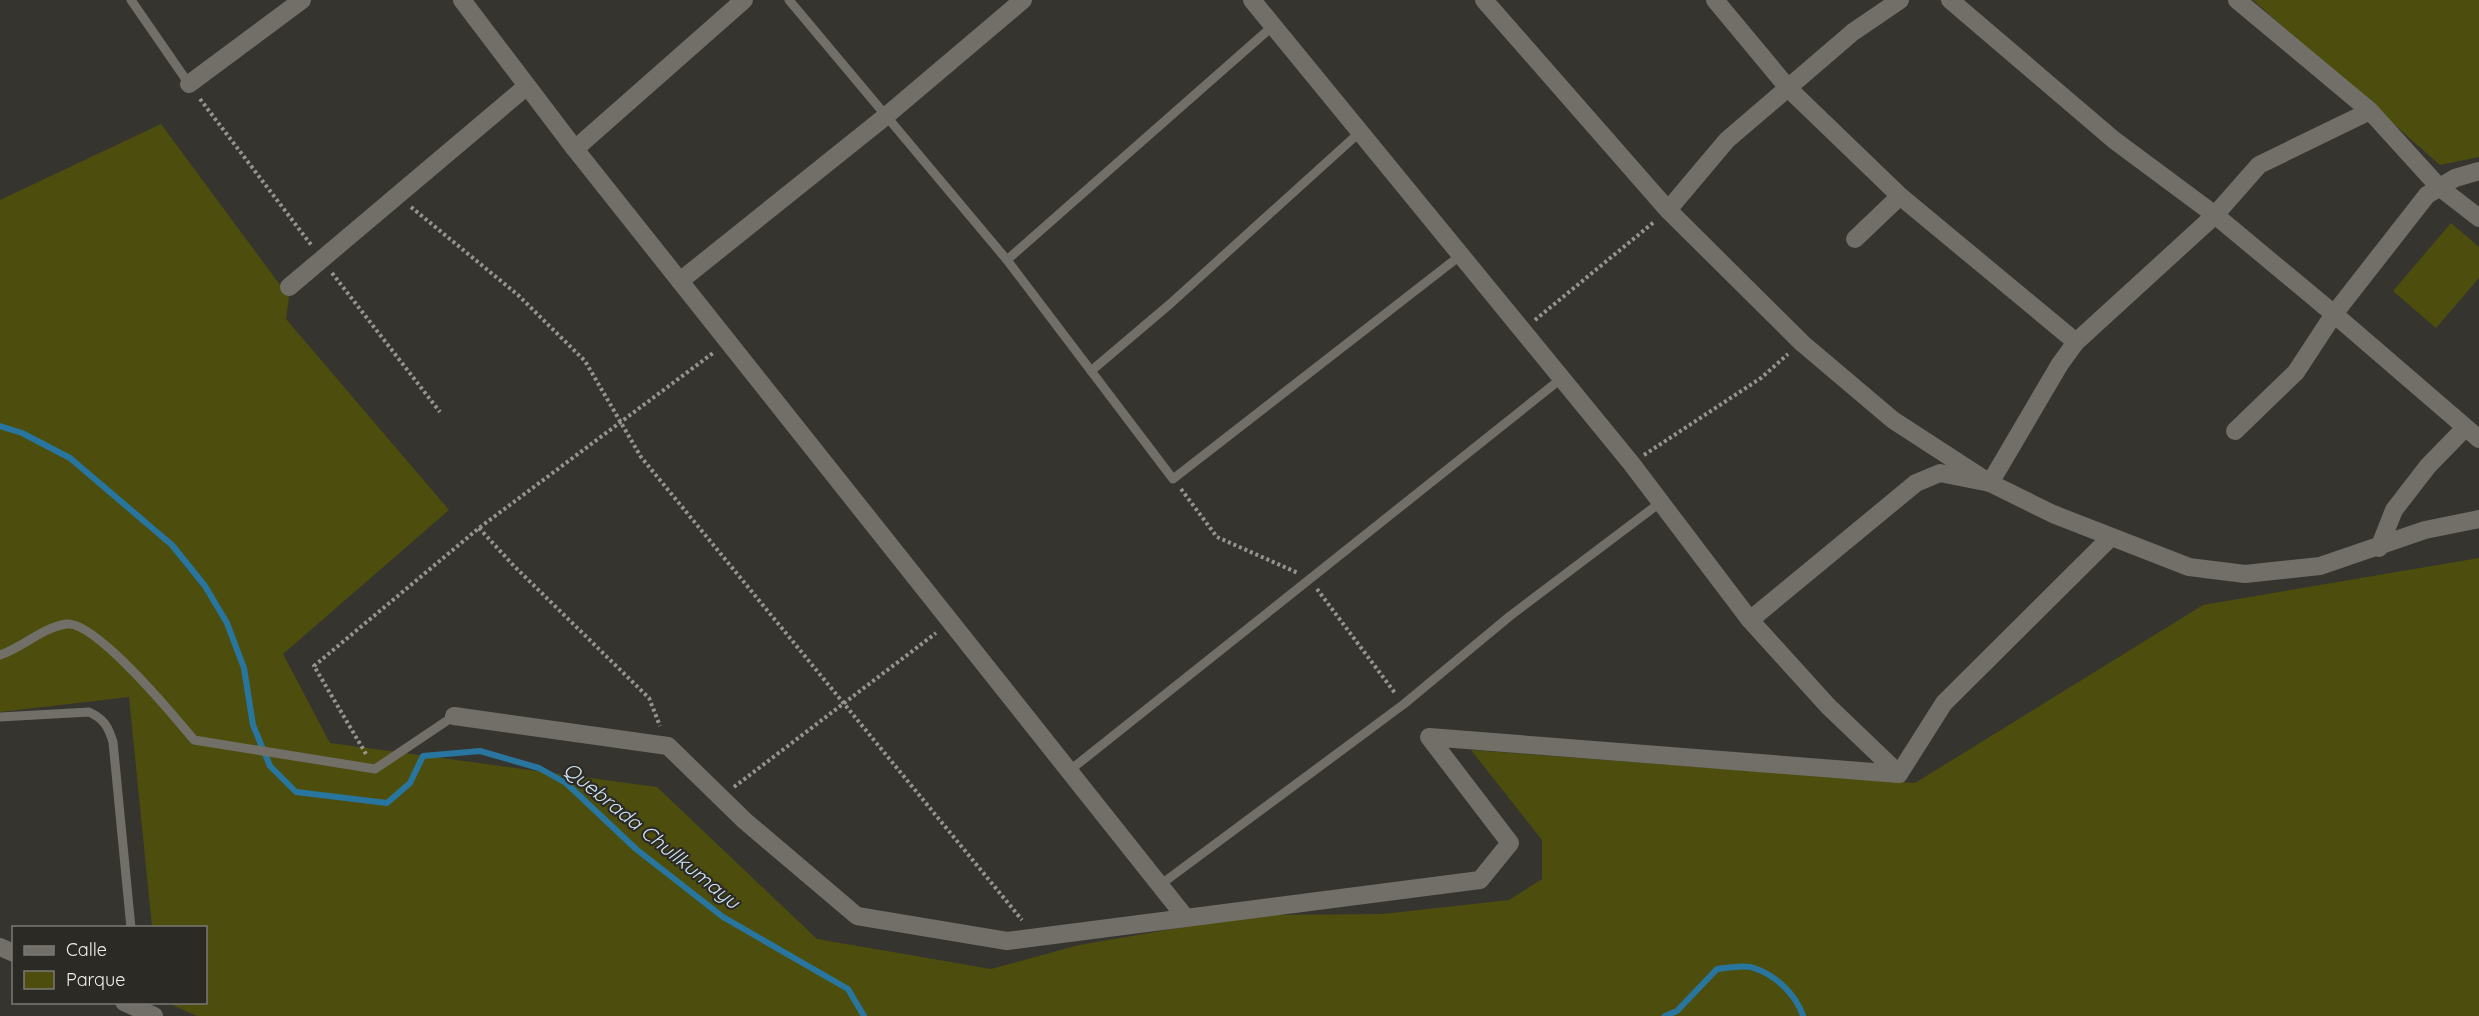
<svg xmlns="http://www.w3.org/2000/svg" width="2479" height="1016" font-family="Quicksand,sans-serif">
  <rect width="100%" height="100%" fill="#36342e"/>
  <g fill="#4d4e0e">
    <polygon points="2253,0 2479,0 2479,157 2440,165"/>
    <polygon points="161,124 289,297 286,319 449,510 283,654 330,743 657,787 817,939 991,969 1079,945 1254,915 1383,914 1509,900 1542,879 1542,840 1471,750 1915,783 2203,605 2479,558 2479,1016 197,1016 168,1003 206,1002 206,928 152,927 129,697 0,712 0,200"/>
    <polygon points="2451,223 2479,247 2479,278 2436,328 2393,291"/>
  </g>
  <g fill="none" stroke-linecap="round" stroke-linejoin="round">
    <g stroke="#2876a0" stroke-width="6">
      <polyline points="0,426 22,433 70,458 172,545 205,586 227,623 244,668 253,725 270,766 296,792 387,803 410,783 423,756 480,751 539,768 566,783 636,849 723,917 848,989 864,1016"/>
      <path d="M1665,1016L1677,1011L1717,969C1727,968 1744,964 1754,968C1775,975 1796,994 1803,1016"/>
    </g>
    <g stroke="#969490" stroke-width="4" stroke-dasharray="3 3" stroke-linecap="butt">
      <polyline points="200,99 312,246"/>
      <polyline points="411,207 518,295 585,361 641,457 1022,920"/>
      <polyline points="332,273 440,412"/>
      <polyline points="1535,320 1654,222"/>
      <polyline points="1644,455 1761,378 1788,354"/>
      <polyline points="1181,489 1217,537 1298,573"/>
      <polyline points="479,528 514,566 649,698 660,726"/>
      <polyline points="1317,589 1395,693"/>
      <polyline points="366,754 314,666 479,528 713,353"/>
      <polyline points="734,787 936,633"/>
    </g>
    <g stroke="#716f68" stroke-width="9">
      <polyline points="131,0 189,84"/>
      <polyline points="789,0 1007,260 1173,479 1461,255"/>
      <polyline points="1007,260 1274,25"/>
      <polyline points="1091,371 1170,304 1360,132"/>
      <path d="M0,655C23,647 42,628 66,624C95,620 175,717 194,740L375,769L454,716"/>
      <path d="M0,717L89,712C104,719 108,726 113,742L131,928"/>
      <polyline points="1069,771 1562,378"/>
      <polyline points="1160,885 1404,704 1510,616 1661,502"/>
    </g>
    <g stroke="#716f68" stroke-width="18">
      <polyline points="462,0 575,149 1186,918"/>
      <polyline points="1252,0 1631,463 1750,620 1828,706 1899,774"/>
      <polyline points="1715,0 1789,89 1900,196 2076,342"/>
      <polyline points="1950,0 2114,140 2215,215 2334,314 2479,439"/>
      <polyline points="2237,0 2370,111 2439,187 2479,218"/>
      <polyline points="189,84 302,0"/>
      <polyline points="575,149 744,0"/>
      <polyline points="1668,210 1802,343 1893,420 1990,483 2053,514 2189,567 2245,574 2320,566 2425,530 2479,519"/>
      <polyline points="1855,239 1900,196"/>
      <polyline points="680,281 886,116 1023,0"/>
      <polyline points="289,287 527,86"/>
      <polyline points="2235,431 2296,372 2334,314 2427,195 2455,178 2479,171"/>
      <polyline points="2379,548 2394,510 2428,466 2465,428"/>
      <polyline points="1750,620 1916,483 1940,473 1990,483 2060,364 2076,342 2215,215 2259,165 2370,111"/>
      <polyline points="454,716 668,746 745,821 857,916 1007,941 1480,880 1510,843 1429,737 1899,774 1944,703 2111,537"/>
    </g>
    <g stroke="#716f68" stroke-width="18">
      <polyline points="1484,0 1668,210 1727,140 1853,32 1900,0"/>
      <polyline points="0,947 14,953"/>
      <polyline points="124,1002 154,1016"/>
    </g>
  </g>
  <g text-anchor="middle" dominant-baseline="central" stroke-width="4.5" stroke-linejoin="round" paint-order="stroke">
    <g font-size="20" font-style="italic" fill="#cde4f2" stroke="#2c2a24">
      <text transform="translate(652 835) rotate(39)">Quebrada Chullkumayu</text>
    </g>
  </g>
  <rect x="12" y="926" width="195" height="78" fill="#2c2a24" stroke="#7b7974" stroke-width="1.5"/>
  <rect x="24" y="946" width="30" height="9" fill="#716f68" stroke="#7b7974" stroke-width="1.5"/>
  <text x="66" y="956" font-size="18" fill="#f1efec">Calle</text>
  <rect x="24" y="971" width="30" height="18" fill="#4d4e0e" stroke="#7b7974" stroke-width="1.5"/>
  <text x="66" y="986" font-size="18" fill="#f1efec">Parque</text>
</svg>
